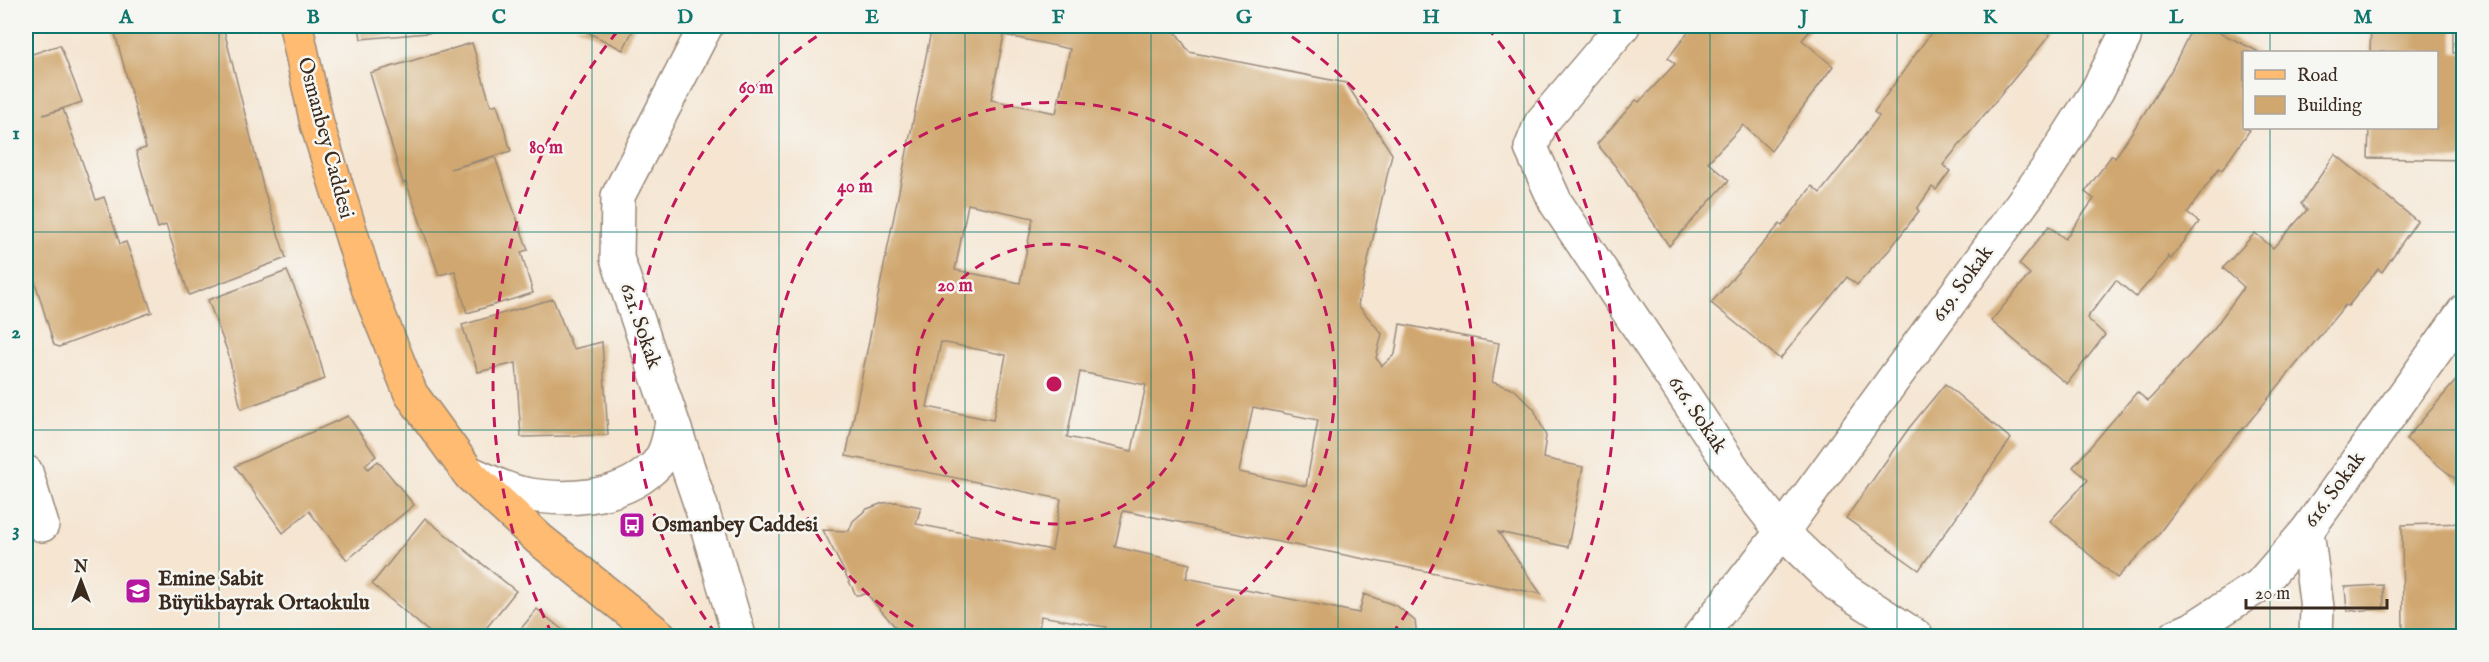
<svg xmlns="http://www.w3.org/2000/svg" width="2489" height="662" font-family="'IM FELL English',serif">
  <rect width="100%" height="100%" fill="#f6f6f2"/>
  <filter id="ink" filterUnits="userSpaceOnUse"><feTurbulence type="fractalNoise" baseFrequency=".0167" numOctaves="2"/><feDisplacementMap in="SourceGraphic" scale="12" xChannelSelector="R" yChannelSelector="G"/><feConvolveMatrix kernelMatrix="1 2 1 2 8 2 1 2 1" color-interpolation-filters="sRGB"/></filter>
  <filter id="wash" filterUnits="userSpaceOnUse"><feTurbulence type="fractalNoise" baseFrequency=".008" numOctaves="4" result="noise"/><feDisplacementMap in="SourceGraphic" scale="24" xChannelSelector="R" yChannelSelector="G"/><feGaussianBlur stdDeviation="1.35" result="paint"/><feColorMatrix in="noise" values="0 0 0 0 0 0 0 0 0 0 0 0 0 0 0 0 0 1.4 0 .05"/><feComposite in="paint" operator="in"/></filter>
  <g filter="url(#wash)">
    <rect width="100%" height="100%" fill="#f5e5d1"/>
    <g id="blocks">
      <g fill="#d0a76f" fill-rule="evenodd">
        <polygon points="113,26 223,26 264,190 286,258 189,295 166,225 158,228 136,151 146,148"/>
        <polygon points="359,26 471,26 472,29 361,39"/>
        <polygon points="575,26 635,26 623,50"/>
        <path d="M932,26H1172L1189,52L1346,83L1392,154L1358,305L1382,334L1376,358L1382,366L1395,354L1400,324L1499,343L1492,382L1515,390L1534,409L1546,436L1543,458L1583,467L1568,547L1498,532L1541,594L1123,511L1115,547L1190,564L1186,578L1359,613L1364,594L1397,606L1415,621L1417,636H1105L1106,627L1041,616L1038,636H903L867,594L856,595L823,530L849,531L853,521L867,509L883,503L896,502L921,507L916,524L1052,550L1061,499L846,456ZM1004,35L1070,49L1056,113L991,100ZM968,204L1033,218L1020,283L955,270ZM941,342L1006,355L993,420L927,407ZM1080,372L1146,385L1132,451L1067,437ZM1253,407L1318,420L1306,486L1239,472Z"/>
        <polygon points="1693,26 1814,26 1802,40 1833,66 1771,151 1743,125 1708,162 1729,180 1669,246 1616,167 1597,144 1636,100 1639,102 1675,64 1668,58"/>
        <polygon points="1928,26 2038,26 2050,35 1943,165 1950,171 1936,190 1932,187 1917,209 1919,211 1890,249 1857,285 1847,277 1780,359 1711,303 1780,224 1782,226 1812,186 1820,193 1850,155 1879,116 1874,112 1933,30"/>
        <polygon points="2193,26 2208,30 2209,27 2259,52 2244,52 2244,128 2250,130 2222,170 2219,168 2187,213 2199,222 2171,259 2167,255 2169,258 2136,297 2116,280 2087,318 2105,335 2067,384 1991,321 2030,274 2019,264 2049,226 2065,239 2094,199 2085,192 2112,155 2115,158 2145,112 2171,71"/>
        <polygon points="2371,26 2453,26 2453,53 2464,53 2464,160 2368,158 2369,128 2436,128 2436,52 2370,52"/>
        <polygon points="472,43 491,106 497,104 511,151 450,169 495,157 528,250 521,252 533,293 467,313 455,271 439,275 406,182 403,183 370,73"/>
        <polygon points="60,45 82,102 43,115 63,109 96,200 104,197 120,244 126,242 152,312 59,347 54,345 33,275 26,261 26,56"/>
        <polygon points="2335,154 2417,221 2382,272 2378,269 2348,306 2345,305 2248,423 2216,458 2156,537 2117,578 2050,521 2088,480 2073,467 2137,392 2148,401 2215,327 2244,287 2223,268 2255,233 2273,248 2307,210 2301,204"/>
        <polygon points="287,271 310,324 325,379 241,409 228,353 208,300"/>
        <polygon points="553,299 573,349 602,342 608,435 521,437 516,363 478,372 462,325"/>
        <polygon points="2464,371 2464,486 2406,439"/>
        <polygon points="1945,384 2011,439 1919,570 1846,518 1909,428"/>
        <polygon points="348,416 376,456 365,465 368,469 378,461 414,505 347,560 309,511 283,533 235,466"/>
        <polygon points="425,518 516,591 480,636 434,636 372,584"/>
        <polygon points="2464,523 2464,636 2403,636 2402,525"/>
        <polygon points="2383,585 2384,609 2347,611 2345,587"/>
        <polygon points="537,609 570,636 515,636"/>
      </g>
    </g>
  </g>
  <g filter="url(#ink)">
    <use href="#blocks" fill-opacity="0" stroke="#988878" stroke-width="1.5"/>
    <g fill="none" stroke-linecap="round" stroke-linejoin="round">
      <g stroke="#988878" stroke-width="36">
        <g id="minor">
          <polyline points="706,26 618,196 617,258 701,506 739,636"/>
          <polyline points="1623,26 1541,123 1531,148 1556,203 1738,476 1782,532 1837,585 1916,636"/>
          <polyline points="26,472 42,525"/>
          <path d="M468,472C485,479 503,489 520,493C563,502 619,500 653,468C666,457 669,438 672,422"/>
          <polyline points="2307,531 2317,608 2316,636"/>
          <polyline points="1700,636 1782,532 2047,169 2097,91 2124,38 2126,26"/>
          <polyline points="2176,636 2192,629 2260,585 2307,531 2464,311"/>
        </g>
      </g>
      <g stroke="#988878" stroke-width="36">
        <polyline id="major" points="296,26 317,124 368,288 411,394 471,476 539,539 660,636"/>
      </g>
      <use href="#minor" stroke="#fff" stroke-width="33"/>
      <use href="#major" stroke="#febb71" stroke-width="33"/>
    </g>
  </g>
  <path fill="none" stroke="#0f766e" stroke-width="1.5" stroke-opacity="0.55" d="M219,26V636M406,26V636M592,26V636M779,26V636M965,26V636M1151,26V636M1338,26V636M1524,26V636M1710,26V636M1897,26V636M2083,26V636M2270,26V52M2270,128V636M26,232H2464M26,430H2464"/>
  <g fill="none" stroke="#c2185b" stroke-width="3" stroke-dasharray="10 8">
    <circle cx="1054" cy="384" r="140"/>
    <path d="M929 635A281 281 0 1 1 1179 635"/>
    <path d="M716 634A421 421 0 0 1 831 27M1277 27A421 421 0 0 1 1392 634"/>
    <path d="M552 634A561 561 0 0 1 621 27M1487 27A561 561 0 0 1 1556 634"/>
  </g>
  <defs>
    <g id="bus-square" transform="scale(1.35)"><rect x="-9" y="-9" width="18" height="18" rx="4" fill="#b5179e" stroke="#f6f6f2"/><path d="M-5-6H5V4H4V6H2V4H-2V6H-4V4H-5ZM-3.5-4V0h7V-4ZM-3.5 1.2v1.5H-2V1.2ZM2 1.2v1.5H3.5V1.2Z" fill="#fff"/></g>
    <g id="school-square" transform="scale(1.35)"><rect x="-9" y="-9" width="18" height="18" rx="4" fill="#b5179e" stroke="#f6f6f2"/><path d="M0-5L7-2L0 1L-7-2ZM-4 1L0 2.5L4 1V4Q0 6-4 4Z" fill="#fff"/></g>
  </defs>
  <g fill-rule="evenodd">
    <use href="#bus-square" x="632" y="525"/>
    <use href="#school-square" x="138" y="591"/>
  </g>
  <g text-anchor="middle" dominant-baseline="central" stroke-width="5" stroke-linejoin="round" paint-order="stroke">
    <g font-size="21" fill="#3b2a1e" stroke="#f6f6f2">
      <text transform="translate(325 138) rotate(75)">Osmanbey Caddesi</text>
      <text transform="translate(1963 284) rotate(-54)">619. Sokak</text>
      <text transform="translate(640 326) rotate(71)">621. Sokak</text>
      <text transform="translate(1697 415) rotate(56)">616. Sokak</text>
      <text transform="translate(2335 490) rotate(-54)">616. Sokak</text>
    </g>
    <g font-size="21" font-weight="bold" fill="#3b2a1e" stroke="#f6f6f2" text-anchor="start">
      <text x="652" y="525">Osmanbey Caddesi</text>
      <text x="158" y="579">Emine Sabit<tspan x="158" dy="24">Büyükbayrak Ortaokulu</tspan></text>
    </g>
  </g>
  <circle cx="1054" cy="384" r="9" fill="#c2185b" stroke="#f6f6f2" stroke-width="3"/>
  <g font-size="18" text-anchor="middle" font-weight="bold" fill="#c2185b" stroke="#f6f6f2" stroke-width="5" stroke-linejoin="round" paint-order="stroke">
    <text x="756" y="93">60 m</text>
    <text x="546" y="153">80 m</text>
    <text x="855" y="192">40 m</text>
    <text x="955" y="291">20 m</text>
  </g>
  <rect width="2489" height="662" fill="none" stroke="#f6f6f2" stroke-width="66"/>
  <rect x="2243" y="51" width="195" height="78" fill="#f6f6f2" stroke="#aba49d" stroke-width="1.5"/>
  <rect x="2255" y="70" width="30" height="9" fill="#febb71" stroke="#aba49d" stroke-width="1.5"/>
  <text x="2297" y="81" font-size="18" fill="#3b2a1e">Road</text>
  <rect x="2255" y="96" width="30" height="18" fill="#d0a76f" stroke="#aba49d" stroke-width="1.5"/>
  <text x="2297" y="111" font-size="18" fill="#3b2a1e">Building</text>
  <g transform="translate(81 581)" stroke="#f6f6f2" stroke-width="4.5" paint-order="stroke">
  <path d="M0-4.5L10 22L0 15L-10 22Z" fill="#3b2a1e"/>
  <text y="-9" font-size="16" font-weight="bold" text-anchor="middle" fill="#3b2a1e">N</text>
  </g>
  <path d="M2246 599v9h141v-9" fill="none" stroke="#3b2a1e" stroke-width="3"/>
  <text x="2255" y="599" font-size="18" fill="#3b2a1e" stroke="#f6f6f2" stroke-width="4.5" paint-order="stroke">20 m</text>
  <rect x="33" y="33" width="2423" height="596" fill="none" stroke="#0f766e" stroke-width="2"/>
  <g font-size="20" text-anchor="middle" font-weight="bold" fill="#0f766e">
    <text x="126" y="23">A</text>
    <text x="313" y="23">B</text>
    <text x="499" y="23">C</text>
    <text x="685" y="23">D</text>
    <text x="872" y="23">E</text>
    <text x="1058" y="23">F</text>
    <text x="1244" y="23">G</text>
    <text x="1431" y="23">H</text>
    <text x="1617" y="23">I</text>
    <text x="1804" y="23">J</text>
    <text x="1990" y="23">K</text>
    <text x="2176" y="23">L</text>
    <text x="2363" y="23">M</text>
    <text x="16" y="139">1</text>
    <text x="16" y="338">2</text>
    <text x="16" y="536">3</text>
  </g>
</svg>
